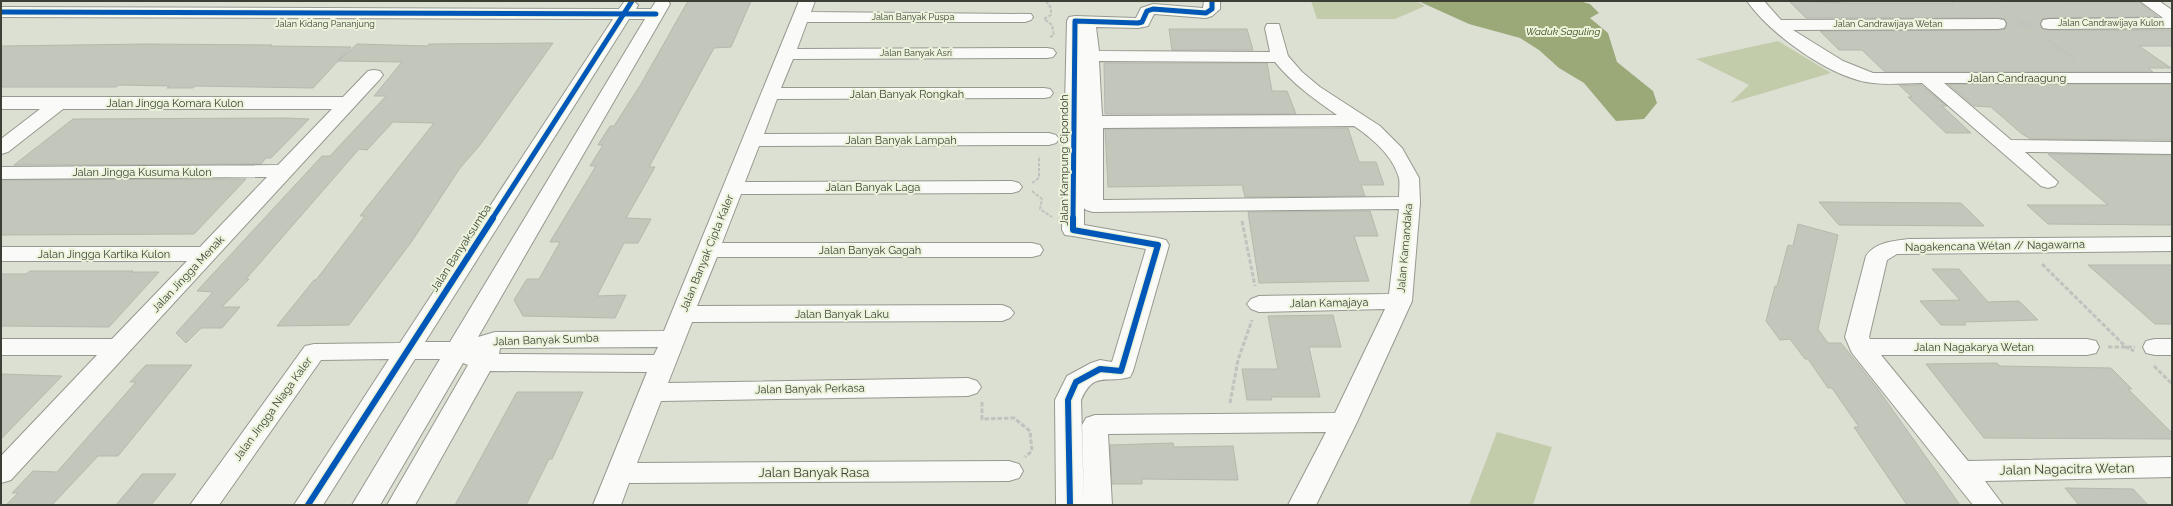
<svg xmlns="http://www.w3.org/2000/svg" width="2173" height="506" font-family="Raleway,sans-serif">
  <rect width="100%" height="100%" fill="#dce0d3"/>
  <g fill="#c2ccab">
    <polygon points="1311,1 1416,1 1425,6 1395,19 1317,19"/>
    <polygon points="1778,41 1831,73 1730,103 1749,85 1696,59"/>
    <polygon points="1497,432 1552,447 1533,505 1469,505"/>
  </g>
  <polygon fill="#9ba979" points="1418,1 1579,1 1590,4 1599,13 1590,18 1608,33 1617,62 1653,91 1657,103 1644,119 1616,121 1584,83 1559,68 1539,50 1520,38 1469,24"/>
  <g fill="#c2c6bb" stroke="#b5b8ae">
    <polygon points="688,1 751,1 731,47 714,48 649,167 655,167 626,218 651,219 638,243 624,243 597,296 626,295 615,318 523,316 514,300 527,279 539,279 560,242 550,242 596,166 590,166 603,145 598,145 610,126 614,126 641,84"/>
    <polygon points="1789,1 1845,3 1953,3 1951,1 2139,2 2158,17 2049,18 2042,19 2040,25 2043,29 2049,30 2172,30 2172,46 2139,46 2171,68 2148,68 2153,72 1885,72 1862,50 1839,50 1820,31 1998,30 2005,29 2007,23 2004,19 1998,18 1806,18"/>
    <polygon points="1169,29 1247,29 1253,50 1172,50"/>
    <polygon points="553,43 480,145 460,168 412,241 349,325 277,326 314,280 316,280 365,216 360,216 434,123 393,122 367,150 359,149 246,279 249,279 222,307 240,307 222,328 201,328 186,343 176,333 213,292 197,291 322,156 330,156 386,96 374,96 402,62 338,61 357,44 428,46 429,44"/>
    <polygon points="147,44 272,45 270,46 351,47 313,88 195,86 193,88 167,88 170,86 119,85 116,87 1,87 1,46"/>
    <polygon points="1104,63 1267,63 1272,91 1287,91 1296,114 1105,114"/>
    <polygon points="1948,84 2172,84 2172,140 2031,139 2022,134 1991,107 1974,106"/>
    <polygon points="1899,85 1921,85 1947,106 1942,106 1971,133 1946,133 1908,97 1912,97"/>
    <polygon points="287,118 309,119 271,158 266,158 261,164 14,165 73,119"/>
    <polygon points="1348,128 1359,162 1376,162 1384,185 1361,185 1365,196 1245,197 1242,185 1108,187 1105,129"/>
    <polygon points="2048,154 2172,155 2172,225 2048,224 2027,205 2108,205"/>
    <polygon points="246,179 194,234 1,235 1,180"/>
    <polygon points="1819,202 1961,203 1984,226 1839,225"/>
    <polygon points="1370,211 1378,236 1354,236 1369,281 1259,283 1248,212"/>
    <polygon points="1798,224 1838,235 1818,329 1828,343 1841,343 1877,388 1960,505 1907,505 1854,427 1859,427 1832,388 1828,388 1808,359 1805,359 1790,339 1780,340 1766,321 1775,286 1777,286 1788,245 1793,246"/>
    <polygon points="2088,265 2172,265 2172,324 2155,324"/>
    <polygon points="1932,269 1959,269 1988,302 2019,301 2038,320 1964,322 1966,325 1941,325 1920,301 1960,300"/>
    <polygon points="30,271 133,271 131,272 159,272 109,327 1,326 1,274 26,274"/>
    <polygon points="1333,315 1341,347 1309,347 1320,397 1271,397 1272,400 1247,400 1242,369 1278,369 1268,316"/>
    <polygon points="1997,363 2000,366 2111,368 2132,389 2128,389 2172,433 2172,439 1984,438 1926,364"/>
    <polygon points="146,365 192,365 118,456 98,456 52,505 6,505 18,493 12,493 33,471 57,472 136,382 130,382"/>
    <polygon points="1,374 62,376 1,439"/>
    <polygon points="517,392 583,392 552,459 549,459 526,505 455,505"/>
    <polygon points="1173,443 1174,447 1233,446 1238,480 1142,479 1142,484 1112,484 1110,445"/>
    <polygon points="142,474 176,474 151,505 116,505"/>
    <polygon points="2065,488 2133,489 2148,505 2079,505"/>
  </g>
  <g fill="none" stroke-linecap="round" stroke-linejoin="round">
    <g stroke="#96998f" stroke-width="2">
      <g id="minor">
        <path d="M633,1L638,5L636,9H651L656,1H668L670,4L478,337L495,332L664,331L799,1H815L811,12L1031,14L1033,17L1031,20L1025,22H807L797,49L1047,48L1053,49L1056,53L1053,57L1047,58L793,59L781,88H1044L1050,89L1053,93L1050,97L1044,98L777,99L764,134L1049,133L1056,135L1059,139L1056,143L1049,145L759,146L745,182L1012,181L1019,183L1022,187L1019,191L1012,193L741,194L722,243H1032L1040,245L1043,250L1040,255L1032,257H717L697,306L1002,305L1010,308L1014,313L1010,318L1002,321L692,322L668,383L968,378L977,381L981,387L977,393L968,396L661,401L637,463L1009,461L1019,464L1023,471L1019,478L1009,481L629,483L621,505H593L647,372L490,371L415,505H387L468,365L463,363L380,505H352L440,359H415L323,505H294L389,359L321,360L219,505H190L305,346L314,344L400,343L613,19L1,17V7L619,9L624,2ZM629,19H645L450,342H425ZM658,347L654,355L499,354L500,348Z"/>
        <path d="M1204,1H1220V9L1212,16L1206,18L1154,14L1148,26L1138,28L1096,27L1099,51L1270,52L1265,28L1267,24H1279L1288,56L1302,72L1320,87L1380,126L1402,148L1419,178L1420,203L1412,301L1357,422L1316,505H1288L1326,432L1108,434L1112,505H1084L1082,425L1086,418L1095,415L1335,413L1385,309L1259,312L1251,309L1247,304L1251,299L1259,296L1389,294L1399,209L1093,212L1086,210L1084,208V225L1158,238L1166,240L1169,245L1133,371L1130,377C1106,384 1094,370 1081,400L1084,505H1056L1055,400L1067,376L1091,363L1100,360L1112,362L1146,249L1073,236L1065,235L1062,230L1067,21L1069,17L1075,16L1136,18L1141,8L1153,4L1203,8ZM1099,61L1275,62C1293,84 1314,99 1337,115L1102,116ZM1354,126C1372,138 1393,156 1399,178C1400,183 1399,191 1399,197L1103,200V128Z"/>
        <path d="M1747,1H1764L1781,20L1998,19L2004,20L2006,24L2004,28L1998,29L1793,30L1843,61L1873,73H2172V83H1944L2011,140L2172,142V154L2025,152L2058,182L2055,186L2048,188L2041,186L1922,83C1906,83 1889,85 1873,83C1832,79 1770,34 1747,1Z"/>
        <polygon points="2140,1 2159,1 2172,10 2172,28 2049,29 2043,28 2041,24 2043,20 2049,19 2163,18"/>
        <polygon points="374,70 380,71 383,75 380,79 11,480 1,483 1,456 97,355 1,355 1,339 112,339 187,261 1,261 1,247 200,247 267,177 1,179 1,167 278,165 332,109 63,109 8,152 1,154 1,139 40,109 1,109 1,97 343,97 368,71"/>
        <path d="M2172,237V251L1897,254L1887,260L1869,337L1870,339H2087L2096,341L2099,347L2096,353L2087,355H1881L1968,461L2172,457V477L1985,481L2003,505H1973L1852,353L1845,337L1866,256C1875,242 1894,241 1909,239Z"/>
        <polygon points="2155,339 2172,339 2172,355 2155,355 2146,353 2143,347 2146,341"/>
      </g>
    </g>
    <g stroke="#c0c2be" stroke-width="2" stroke-dasharray="3.5 1.5" stroke-linecap="butt">
      <polyline points="1046,1 1051,8 1051,15 1044,19 1052,25 1054,35 1050,37"/>
      <polyline points="1995,1 2003,8"/>
      <polyline points="2015,17 2031,28"/>
      <polyline points="2015,24 2032,24"/>
      <polyline points="2048,40 2076,61"/>
      <polyline points="1032,183 1039,178 1039,156"/>
      <polyline points="1032,191 1042,199 1040,209 1052,217"/>
    </g>
    <g stroke="#c0c2be" stroke-width="3" stroke-dasharray="4.5 2" stroke-linecap="butt">
      <polyline points="1242,221 1255,286"/>
      <polyline points="2042,264 2126,347 2134,351"/>
      <polyline points="2108,347 2135,347"/>
      <polyline points="2154,366 2172,384"/>
      <polyline points="982,402 982,419 1014,418 1030,431 1032,451 1025,457"/>
      <polyline points="1230,403 1238,360 1252,320"/>
    </g>
    <use href="#minor" fill="#fafaf8" fill-rule="evenodd"/>
    <g stroke="#ebf3da" stroke-width="7">
      <g id="cycleway-far1">
        <polyline points="1,12 656,14"/>
        <polyline points="492,219 632,1"/>
        <polyline points="1073,219 1075,21 1138,23 1142,22 1147,11 1153,9 1206,13 1212,9 1212,1"/>
      </g>
    </g>
    <g stroke="#ebf3da" stroke-width="9">
      <g id="cycleway">
        <polyline points="308,505 493,218"/>
        <polyline points="1070,505 1068,400 1076,382 1100,369 1121,371 1158,245 1073,230 1073,218"/>
      </g>
    </g>
    <use href="#cycleway-far1" stroke="#0057b8" stroke-width="5"/>
    <use href="#cycleway" stroke="#0057b8" stroke-width="6"/>
  </g>
  <g text-anchor="middle" dominant-baseline="central" stroke-width="4" stroke-linejoin="round" paint-order="stroke">
    <g font-size="9" fill="#3b3f35" stroke="#ebf3da">
      <text x="913" y="17">Jalan Banyak Puspa</text>
      <text x="2111" y="23">Jalan Candrawijaya Kulon</text>
      <text x="325" y="24">Jalan Kidang Pananjung</text>
      <text x="1888" y="24">Jalan Candrawijaya Wetan</text>
      <text x="916" y="53">Jalan Banyak Asri</text>
    </g>
    <g font-size="10" font-style="italic" fill="#384415" stroke="#ebf3da">
      <text x="1563" y="31">Waduk Saguling</text>
    </g>
    <g font-size="11" fill="#3b3f35" stroke="#ebf3da">
      <text x="2017" y="78">Jalan Candraagung</text>
      <text x="907" y="94">Jalan Banyak Rongkah</text>
      <text x="175" y="103">Jalan Jingga Komara Kulon</text>
      <text x="901" y="140">Jalan Banyak Lampah</text>
      <text transform="translate(1064 160) rotate(-90)">Jalan Kampung Cipondoh</text>
      <text x="142" y="172">Jalan Jingga Kusuma Kulon</text>
      <text x="873" y="187">Jalan Banyak Laga</text>
      <text transform="translate(1995 246) rotate(-1)">Nagakencana Wétan // Nagawarna</text>
      <text transform="translate(461 248) rotate(-57)">Jalan Banyaksumba</text>
      <text transform="translate(1405 248) rotate(-85)">Jalan Kamandaka</text>
      <text x="870" y="250">Jalan Banyak Gagah</text>
      <text transform="translate(707 253) rotate(-68)">Jalan Banyak Cipta Kaler</text>
      <text x="104" y="254">Jalan Jingga Kartika Kulon</text>
      <text transform="translate(188 274) rotate(-47)">Jalan Jingga Menak</text>
      <text transform="translate(1329 303) rotate(-1)">Jalan Kamajaya</text>
      <text x="842" y="314">Jalan Banyak Laku</text>
      <text transform="translate(546 340) rotate(-2)">Jalan Banyak Sumba</text>
      <text x="1974" y="347">Jalan Nagakarya Wetan</text>
      <text transform="translate(810 389) rotate(-1)">Jalan Banyak Perkasa</text>
      <text transform="translate(273 409) rotate(-54)">Jalan Jingga Niaga Kaler</text>
    </g>
    <g font-size="13" fill="#3b3f35" stroke="#ebf3da">
      <text transform="translate(2067 469) rotate(-1)">Jalan Nagacitra Wetan</text>
      <text x="814" y="472">Jalan Banyak Rasa</text>
    </g>
  </g>
  <rect width="2173" height="506" fill="none" stroke="#3b3f35" stroke-width="4"/>
</svg>
